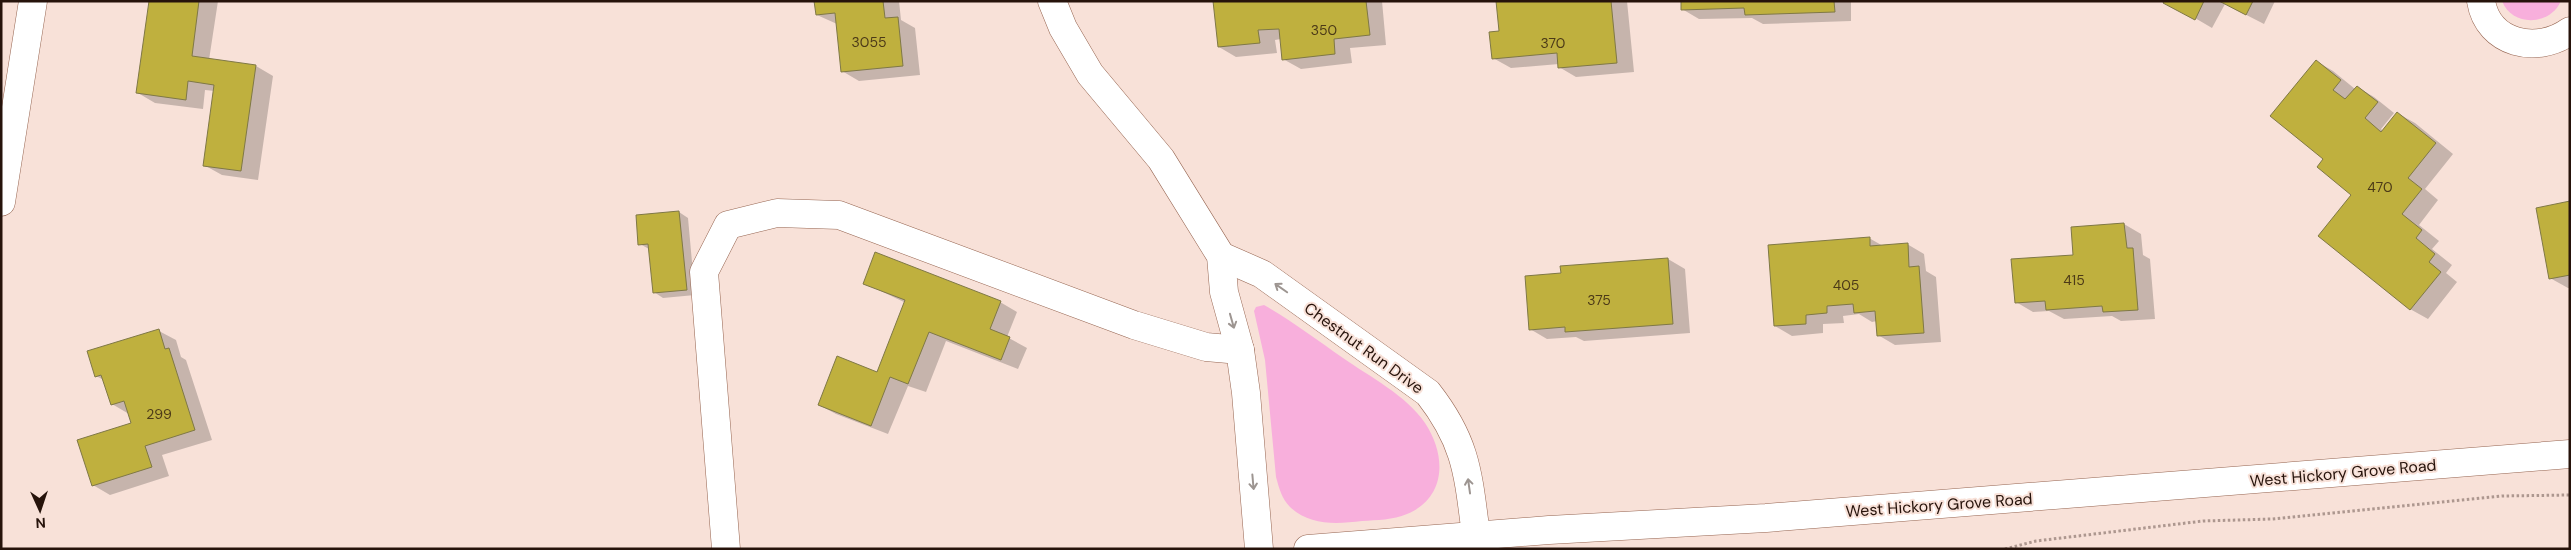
<svg xmlns="http://www.w3.org/2000/svg" width="2571" height="550" font-family="'DM Sans',sans-serif">
  <rect width="100%" height="100%" fill="#f8e1d8"/>
  <g fill="#f8afdc">
    <path d="M2502,1H2561C2550,26 2512,27 2502,1Z"/>
    <path d="M1264,305C1292,321 1317,340 1343,358C1370,377 1406,395 1425,423C1447,456 1446,498 1407,514C1393,520 1377,520 1362,521C1337,524 1310,526 1290,507C1282,499 1279,488 1276,477L1265,360L1254,311L1256,307Z"/>
  </g>
  <g fill="#0003">
    <polygon points="150,1 218,1 209,60 256,66 273,76 258,180 222,175 204,165 215,91 205,90 203,109 155,103 138,93"/>
    <polygon points="815,1 899,1 901,20 915,28 920,75 859,81 842,71 837,24 817,15"/>
    <polygon points="1215,1 1382,1 1386,45 1350,48 1352,63 1301,69 1283,59 1281,39 1275,40 1277,53 1236,57 1219,47"/>
    <polygon points="1497,1 1627,1 1634,72 1576,77 1559,67 1559,64 1511,68 1493,58 1500,32"/>
    <polygon points="1682,1 1851,1 1851,21 1763,24 1752,18 1699,19 1682,9"/>
    <polygon points="2166,1 2275,1 2264,24 2225,4 2212,28"/>
    <polygon points="2316,61 2333,71 2355,89 2357,87 2374,97 2394,113 2381,129 2383,131 2397,113 2415,123 2453,154 2425,189 2438,200 2419,225 2439,241 2432,249 2452,265 2446,273 2457,282 2428,319 2410,309 2353,194 2325,159"/>
    <polygon points="2570,203 2570,288 2568,288 2550,278"/>
    <polygon points="679,212 688,218 695,295 663,298 654,292 649,249 640,244"/>
    <polygon points="2124,224 2141,234 2143,255 2150,259 2155,319 2121,321 2112,316 2064,319 2049,311 2033,312 2016,302 2074,256"/>
    <polygon points="1869,238 1883,246 1907,244 1924,254 1926,271 1936,277 1941,342 1895,345 1878,335 1877,321 1872,322 1859,314 1843,316 1844,323 1823,324 1823,333 1792,336 1775,326"/>
    <polygon points="1668,259 1685,269 1690,333 1584,341 1576,337 1547,339 1530,329"/>
    <polygon points="864,283 1000,302 1017,312 1007,337 1027,348 1018,369 946,341 926,392 908,386 888,434 836,414 819,405 878,373 906,303"/>
    <polygon points="159,331 176,340 181,357 186,360 212,440 162,455 169,476 110,495 93,485 133,424 129,414 112,404 104,380 96,376"/>
  </g>
  <g fill="#bfb03e" stroke="#7f7846">
    <polygon points="149,1 199,1 192,56 256,65 241,171 203,166 214,85 188,81 186,100 136,93"/>
    <polygon points="814,1 883,1 885,18 898,17 903,66 841,72 835,13 816,15"/>
    <polygon points="1213,1 1366,1 1370,35 1334,39 1335,54 1282,60 1279,29 1258,30 1260,43 1218,47"/>
    <polygon points="1496,1 1611,1 1617,63 1558,68 1557,53 1492,59 1489,32 1499,31"/>
    <polygon points="1681,1 1834,1 1835,12 1745,15 1744,8 1681,10"/>
    <polygon points="2164,1 2204,1 2195,20 2163,3"/>
    <polygon points="2219,1 2253,1 2246,15"/>
    <polygon points="2316,60 2341,80 2333,90 2345,99 2357,86 2378,102 2365,118 2381,132 2397,112 2436,143 2408,178 2422,189 2402,214 2422,230 2416,238 2435,254 2429,262 2441,272 2410,310 2318,236 2351,195 2317,167 2323,159 2270,116"/>
    <polygon points="2570,201 2570,275 2549,279 2536,208"/>
    <polygon points="679,211 687,290 653,293 648,244 638,245 636,215"/>
    <polygon points="2124,223 2127,248 2133,248 2138,310 2103,312 2102,306 2046,310 2045,301 2015,303 2011,259 2073,255 2071,227"/>
    <polygon points="1870,237 1870,246 1908,243 1909,267 1919,266 1924,333 1877,336 1875,311 1854,313 1853,304 1827,306 1827,313 1806,315 1806,324 1774,326 1768,245"/>
    <polygon points="875,252 1001,301 990,329 1010,337 1001,360 929,332 908,384 890,377 871,426 818,405 837,356 877,372 905,300 863,284"/>
    <polygon points="1668,258 1673,324 1565,332 1565,327 1529,330 1525,276 1561,273 1560,266"/>
    <polygon points="159,329 165,349 169,348 195,430 145,446 152,467 92,486 77,440 131,423 124,401 111,405 101,375 95,377 87,351"/>
  </g>
  <g fill="none" stroke-linecap="round" stroke-linejoin="round">
    <g stroke="#966551" stroke-width="29">
      <g id="minor">
        <polyline points="1052,1 1063,28 1090,74 1161,159 1221,256 1224,292 1240,350 1246,393 1259,549"/>
        <path d="M2481,1C2488,44 2537,55 2570,31"/>
        <polyline points="1,202 33,1"/>
        <path d="M1221,256L1262,274L1428,393C1467,443 1468,474 1476,535"/>
        <polyline points="726,549 704,272 728,225 777,213 839,215 1134,325 1206,347 1240,350"/>
        <polyline points="1308,549 1549,530 1766,518 2570,454"/>
      </g>
    </g>
    <polyline stroke="#ad978f" stroke-width="3" stroke-dasharray="2.5 2.5" stroke-linecap="butt" points="2005,549 2036,541 2203,521 2272,519 2502,496 2570,495"/>
    <use href="#minor" stroke="#fff" stroke-width="28"/>
  </g>
  <defs><path id="oneway-shaft" d="M-6 0H5M1.5-3L5.5 0L1.5 3" fill="none" stroke-width="1.6" stroke-linecap="round" stroke-linejoin="round" transform="scale(1.25)"/></defs>
  <g stroke="#9d9591">
    <use href="#oneway-shaft" transform="translate(1281 288) rotate(-145)"/>
    <use href="#oneway-shaft" transform="translate(1232 321) rotate(74)"/>
    <use href="#oneway-shaft" transform="translate(1253 482) rotate(85)"/>
    <use href="#oneway-shaft" transform="translate(1469 486) rotate(-98)"/>
  </g>
  <g text-anchor="middle" dominant-baseline="central" stroke-width="4" stroke-linejoin="round" paint-order="stroke">
    <g font-size="14" fill="#4c3a18">
      <text x="1324" y="30">350</text>
      <text x="869" y="42">3055</text>
      <text x="1553" y="43">370</text>
      <text x="2380" y="187">470</text>
      <text x="2074" y="280">415</text>
      <text x="1846" y="285">405</text>
      <text x="1599" y="300">375</text>
      <text x="159" y="414">299</text>
    </g>
    <g font-size="16" fill="#26130b" stroke="#f8e1d8">
      <text transform="translate(1364 348) rotate(36)">Chestnut Run Drive</text>
      <text transform="translate(2343 473) rotate(-5)">West Hickory Grove Road</text>
      <text transform="translate(1939 505) rotate(-4)">West Hickory Grove Road</text>
    </g>
  </g>
  <rect width="2571" height="550" fill="none" stroke="#26130b" stroke-width="5"/>
  <g transform="translate(40 510) rotate(177)" stroke="#f8e1d8" stroke-width="4" paint-order="stroke">
  <path d="M0-4L9 19L0 12L-9 19Z" fill="#26130b"/>
  <text y="-8" font-size="14" font-weight="bold" text-anchor="middle" fill="#26130b">N</text>
  </g>
</svg>
